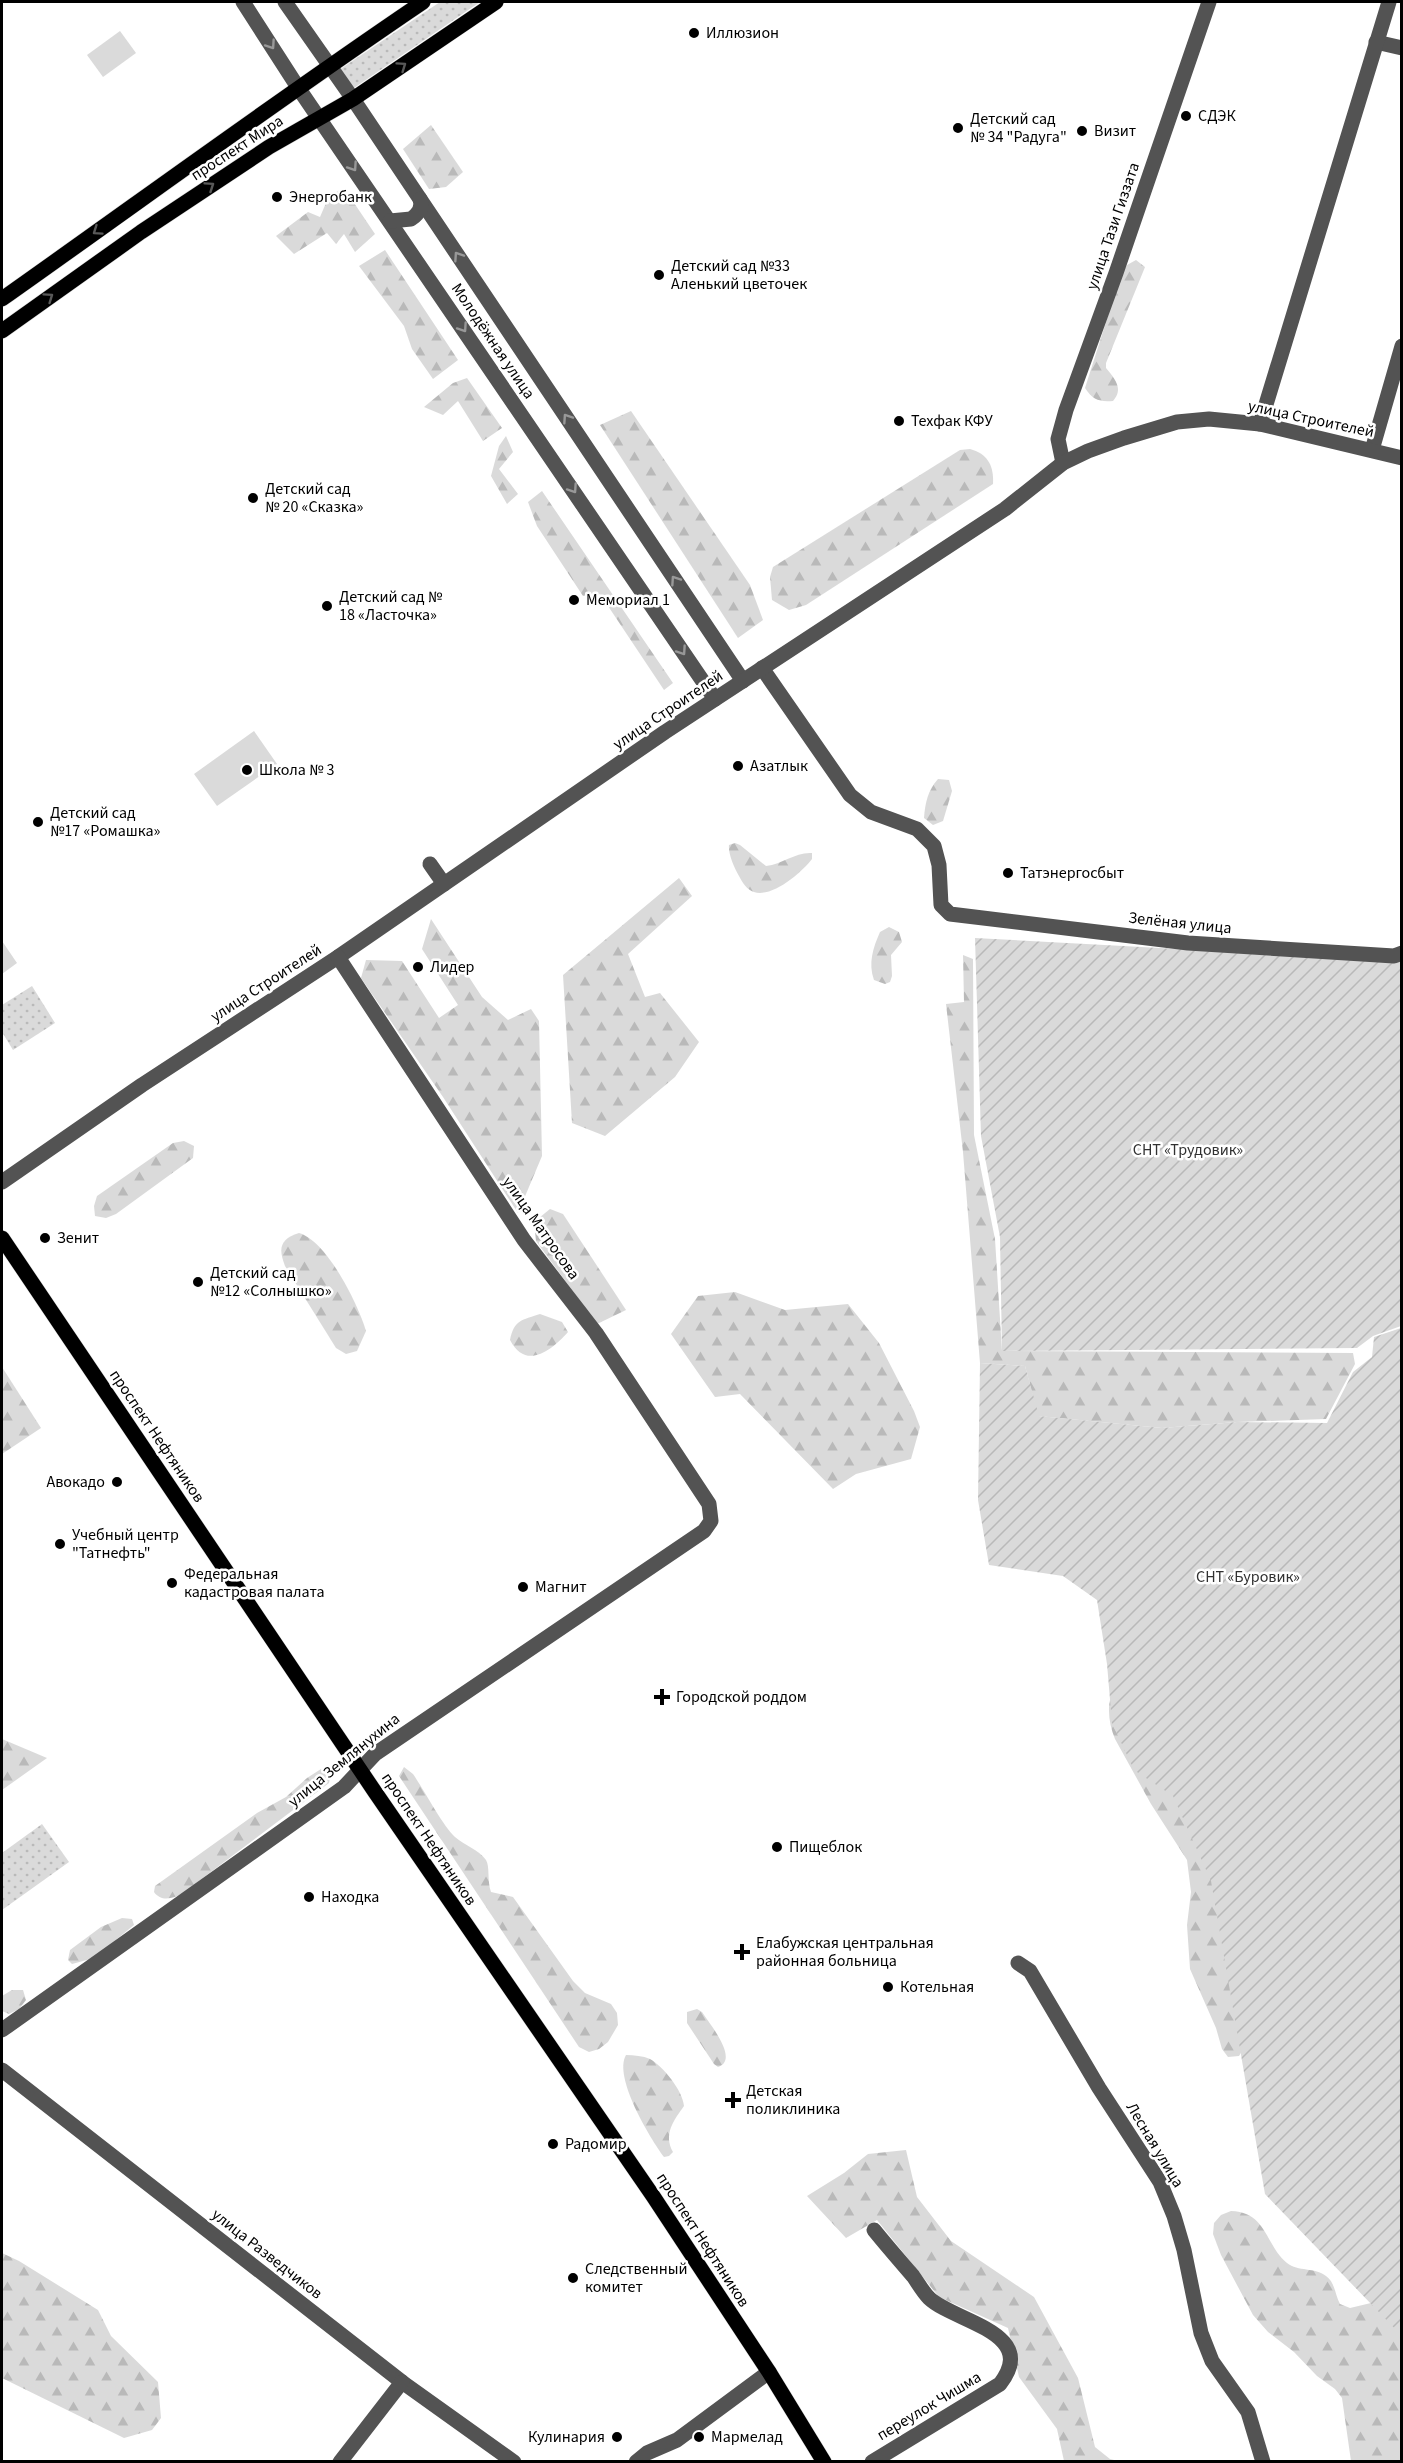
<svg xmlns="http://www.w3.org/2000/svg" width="1403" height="2463" font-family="'Source Sans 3',sans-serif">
  <defs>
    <pattern id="grass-dots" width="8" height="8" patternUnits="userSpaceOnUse" patternTransform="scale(1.5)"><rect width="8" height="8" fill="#dadada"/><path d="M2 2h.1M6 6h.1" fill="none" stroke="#b9b9b9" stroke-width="1.8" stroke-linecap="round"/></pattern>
    <pattern id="forest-firs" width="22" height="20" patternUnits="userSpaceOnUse" patternTransform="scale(1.5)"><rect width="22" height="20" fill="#dadada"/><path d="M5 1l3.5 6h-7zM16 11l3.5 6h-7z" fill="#b9b9b9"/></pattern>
    <pattern id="garden-furrows" width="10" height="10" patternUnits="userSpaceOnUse" patternTransform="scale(1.5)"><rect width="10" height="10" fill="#dadada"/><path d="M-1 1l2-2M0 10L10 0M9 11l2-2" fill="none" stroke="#b9b9b9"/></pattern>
  </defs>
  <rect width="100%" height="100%" fill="#fff"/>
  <g fill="url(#grass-dots)">
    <polygon points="440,2 480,2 351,90 339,70"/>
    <polygon points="32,986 55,1023 13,1050 2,1032 2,1005"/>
    <polygon points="42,1824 69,1862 2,1910 2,1853"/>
  </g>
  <g fill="url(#forest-firs)">
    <polygon points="431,125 463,172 446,187 429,189 403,149"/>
    <polygon points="344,188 375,234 355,252 344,234 336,244 327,233 294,254 276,236 308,212 320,217 329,196"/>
    <polygon points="385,250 458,360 433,379 412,349 404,326 359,266"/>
    <path d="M1136,260L1145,267L1143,272L1106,363V368C1115,379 1124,389 1113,401C1099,402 1093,400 1085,388L1121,275L1127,265Z"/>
    <polygon points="467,378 502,428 483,441 458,401 443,415 424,407 453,383"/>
    <polygon points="631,411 750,585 763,620 738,638 600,425"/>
    <polygon points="506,436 513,452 499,469 518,494 507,504 491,476 499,446"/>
    <path d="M970,449C988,454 994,466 993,484L806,605L789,610L772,600L770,577L773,567L960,450Z"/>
    <polygon points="542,491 673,683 664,690 600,594 592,598 590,595 583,596 537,526 528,502"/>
    <path d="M938,779L949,780L952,791L943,821L933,825L924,818C925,803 928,790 938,779Z"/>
    <path d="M735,843L740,845L766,866C783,864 795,852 812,853V859C802,872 773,898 754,892C747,890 742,882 739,876C734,867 728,854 729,845Z"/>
    <polygon points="679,878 692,896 628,954 645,997 660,993 699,1042 675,1077 605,1136 572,1123 563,975"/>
    <polygon points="431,919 482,997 508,1020 531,1009 539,1021 542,1156 518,1213 443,1097 361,978 366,960 402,961 439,1018 458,1005 422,949"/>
    <path d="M889,927L899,932L902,942L891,955L892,976L890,982L885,984L874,980C868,963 873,948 880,932Z"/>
    <polygon points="963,955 973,959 974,1135 995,1239 1002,1351 1353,1353 1355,1364 1326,1419 1237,1422 1162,1428 1038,1416 1025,1366 980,1363 963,1152 946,1004 964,1002"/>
    <polygon points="184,1141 194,1146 193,1158 116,1214 106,1218 95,1216 94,1206 97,1196 173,1143"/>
    <polygon points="550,1209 563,1214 626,1310 597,1324 536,1241 534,1222"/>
    <path d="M299,1233C327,1241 358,1304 366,1331L357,1351L346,1354L336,1348L285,1266C278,1248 280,1239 299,1233Z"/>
    <polygon points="735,1292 785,1310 848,1304 879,1343 914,1411 920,1427 911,1459 856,1474 833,1489 740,1394 715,1397 671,1334 698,1296"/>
    <path d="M540,1314L562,1322L568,1332C552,1350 526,1371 510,1340C514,1320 522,1320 540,1314Z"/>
    <polygon points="2,1367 41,1428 2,1454"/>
    <path d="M1115,1687L1197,1767L1245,2046L1239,2056L1228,2057L1222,2049L1216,2028L1190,1969L1187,1925L1191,1892L1187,1860L1151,1804L1115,1739C1108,1722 1106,1702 1115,1687Z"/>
    <polygon points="2,1739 47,1758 2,1790"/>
    <path d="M404,1767L413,1774C424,1790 443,1826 455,1837C465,1846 478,1849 486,1860C490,1866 487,1881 491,1892L513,1897L573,1981L585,1993L611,2004L617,2013L618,2025L608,2042L599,2049L589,2052L579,2047L399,1776Z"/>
    <path d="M321,1769L331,1772L329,1783L183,1893C173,1899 161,1902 154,1892L155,1886L257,1813L286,1797L307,1778Z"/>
    <polygon points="122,1918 132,1919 134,1925 94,1958 72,1964 68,1960 70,1950 101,1927"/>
    <polygon points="12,1990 23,1990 26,2000 19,2009 9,2014 2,2011 2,1996"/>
    <path d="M697,2009L702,2012C709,2023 740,2060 718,2067L714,2064L687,2023V2012Z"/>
    <path d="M626,2055C634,2055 643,2056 650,2059C663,2066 683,2091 684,2106C674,2120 663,2134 673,2152L669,2156L664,2157C650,2138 613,2077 626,2055Z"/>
    <polygon points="906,2150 917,2197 951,2241 1034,2297 1078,2378 1095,2447 1110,2459 1118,2461 1064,2461 1057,2429 1019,2377 1008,2328 939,2297 877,2220 846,2238 807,2196 844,2173 868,2154"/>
    <path d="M1231,2211C1267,2212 1265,2245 1287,2263C1298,2272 1315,2267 1326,2276C1335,2282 1335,2295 1340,2304L1350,2308L1371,2303L1401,2328V2461H1351L1342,2398L1335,2389L1317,2376L1294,2352L1268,2332L1253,2315L1221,2255L1213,2234L1214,2223L1221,2215Z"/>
    <polygon points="2,2253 19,2261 98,2310 111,2336 158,2382 161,2418 152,2430 124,2438 2,2378"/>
  </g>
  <g fill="url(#garden-furrows)">
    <polygon points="975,938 1401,961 1401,1326 1373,1336 1357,1348 1002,1351 1000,1237 981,1136"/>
    <polygon points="1401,1328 1402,1328 1401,2335 1265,2194 1211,1881 1173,1796 1134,1770 1112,1723 1107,1664 1097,1600 1063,1576 989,1565 978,1500 980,1363 1025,1366 1039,1416 1162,1428 1237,1422 1327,1423 1353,1372 1372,1357 1374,1337"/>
  </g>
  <g fill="#dadada">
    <polygon points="120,31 136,53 103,77 87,55"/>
    <polygon points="254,731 277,764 217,806 194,774"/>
    <polygon points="2,941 17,963 2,974"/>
  </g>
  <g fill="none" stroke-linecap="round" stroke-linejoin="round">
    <g stroke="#dbdbdb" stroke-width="16">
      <g id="major">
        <path d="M2,299C142,200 281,98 423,2"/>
        <polyline points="2,331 141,232 269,147 353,99 496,2"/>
        <polyline points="2,1238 375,1792 653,2196 769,2372 824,2462"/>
      </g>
    </g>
    <g stroke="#535353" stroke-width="15">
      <polyline points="243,2 299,89 715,699"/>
      <polyline points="285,2 353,99 743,681"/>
      <polyline points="1376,42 1402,48"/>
      <path d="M390,221L411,219C418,214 423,208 420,199"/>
      <polyline points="1260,424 1389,2"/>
      <polyline points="1372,450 1402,346"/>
      <polyline points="1063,463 1058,439 1066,410 1116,273 1209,2"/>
      <polyline points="762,668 850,795 871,812 917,829 934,846 939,865 941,905 950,914 1188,943 1394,956 1402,953"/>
      <polyline points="430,864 444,884"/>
      <polyline points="2,1182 142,1085 338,957 665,732 1005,509 1063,463 1088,451 1124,438 1177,422 1209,419 1260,424 1402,458"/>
      <polyline points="1018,1963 1030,1971 1099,2088 1160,2182 1174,2216 1184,2250 1201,2333 1212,2361 1248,2412 1263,2462"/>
      <polyline points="2,2030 344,1787 375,1754 704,1531 711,1521 709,1504 596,1333 524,1240 338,957"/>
      <polyline points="2,2070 402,2382 514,2462"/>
      <polyline points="340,2462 402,2382"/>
      <polyline points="636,2462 647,2453 677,2440 769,2372"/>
      <path d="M872,2462L1000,2384C1040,2332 954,2322 929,2298C923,2292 918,2283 913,2276C900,2261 887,2246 874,2230"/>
    </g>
    <use href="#major" stroke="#000" stroke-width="15"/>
  </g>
  <defs><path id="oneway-chevron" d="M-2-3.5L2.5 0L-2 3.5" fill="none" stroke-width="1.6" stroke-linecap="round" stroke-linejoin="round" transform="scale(1.5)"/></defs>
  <g stroke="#989898">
    <use href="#oneway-chevron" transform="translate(271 45) rotate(56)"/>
    <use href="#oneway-chevron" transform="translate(353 167) rotate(56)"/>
    <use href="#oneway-chevron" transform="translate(458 256) rotate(-124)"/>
    <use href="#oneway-chevron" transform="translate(463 328) rotate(56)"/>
    <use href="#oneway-chevron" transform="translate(567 418) rotate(-124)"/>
    <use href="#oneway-chevron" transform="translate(573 489) rotate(56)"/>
    <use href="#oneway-chevron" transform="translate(675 580) rotate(-124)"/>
    <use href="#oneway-chevron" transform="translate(682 651) rotate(56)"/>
  </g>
  <g stroke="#595959">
    <use href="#oneway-chevron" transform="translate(402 66) rotate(-35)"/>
    <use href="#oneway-chevron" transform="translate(210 186) rotate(-34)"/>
    <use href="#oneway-chevron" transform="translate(97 231) rotate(145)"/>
    <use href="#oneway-chevron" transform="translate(49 297) rotate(-35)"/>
  </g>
  <g fill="#000" stroke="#fff" stroke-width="2">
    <circle cx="694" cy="33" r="6"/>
    <circle cx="1186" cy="116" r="6"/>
    <circle cx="958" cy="128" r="6"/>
    <circle cx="1082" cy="131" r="6"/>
    <circle cx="277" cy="197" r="6"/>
    <circle cx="659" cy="275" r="6"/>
    <circle cx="899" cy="421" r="6"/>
    <circle cx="253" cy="498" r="6"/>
    <circle cx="574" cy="600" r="6"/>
    <circle cx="327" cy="606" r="6"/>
    <circle cx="738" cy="766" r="6"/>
    <circle cx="247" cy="770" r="6"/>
    <circle cx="38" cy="822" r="6"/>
    <circle cx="1008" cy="873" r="6"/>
    <circle cx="418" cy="967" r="6"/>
    <circle cx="45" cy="1238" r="6"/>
    <circle cx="198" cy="1282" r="6"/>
    <circle cx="117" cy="1482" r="6"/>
    <circle cx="60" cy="1544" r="6"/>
    <circle cx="172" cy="1583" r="6"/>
    <circle cx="523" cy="1587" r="6"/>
    <path d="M659 1688h6v6h6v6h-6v6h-6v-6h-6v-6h6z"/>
    <circle cx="777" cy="1847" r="6"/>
    <circle cx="309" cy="1897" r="6"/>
    <path d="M739 1943h6v6h6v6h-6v6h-6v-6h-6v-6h6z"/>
    <circle cx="888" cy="1987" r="6"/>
    <path d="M730 2091h6v6h6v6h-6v6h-6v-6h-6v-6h6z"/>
    <circle cx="553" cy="2144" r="6"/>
    <circle cx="573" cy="2278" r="6"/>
    <circle cx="617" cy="2437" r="6"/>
    <circle cx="699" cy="2437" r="6"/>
  </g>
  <g text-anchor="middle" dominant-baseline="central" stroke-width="5" stroke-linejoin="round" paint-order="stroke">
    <g font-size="16" fill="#000" stroke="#fff" text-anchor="start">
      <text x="706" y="33">Иллюзион</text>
      <text x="1198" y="116">СДЭК</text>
      <text x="970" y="119">Детский сад<tspan x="970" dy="18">№ 34 "Радуга"</tspan></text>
      <text x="1094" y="131">Визит</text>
      <text x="289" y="197">Энергобанк</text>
      <text x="671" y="266">Детский сад №33<tspan x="671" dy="18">Аленький цветочек</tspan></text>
      <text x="911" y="421">Техфак КФУ</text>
      <text x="265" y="489">Детский сад<tspan x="265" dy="18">№ 20 «Сказка»</tspan></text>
      <text x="339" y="597">Детский сад №<tspan x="339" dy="18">18 «Ласточка»</tspan></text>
      <text x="586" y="600">Мемориал 1</text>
      <text x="750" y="766">Азатлык</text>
      <text x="259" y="770">Школа № 3</text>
      <text x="50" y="813">Детский сад<tspan x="50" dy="18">№17 «Ромашка»</tspan></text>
      <text x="1020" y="873">Татэнергосбыт</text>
      <text x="430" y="967">Лидер</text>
      <text x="57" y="1238">Зенит</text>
      <text x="210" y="1273">Детский сад<tspan x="210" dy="18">№12 «Солнышко»</tspan></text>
      <text x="105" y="1482" text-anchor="end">Авокадо</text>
      <text x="72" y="1535">Учебный центр<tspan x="72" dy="18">"Татнефть"</tspan></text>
      <text x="184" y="1574">Федеральная<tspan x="184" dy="18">кадастровая палата</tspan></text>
      <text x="535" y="1587">Магнит</text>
      <text x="676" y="1697">Городской роддом</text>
      <text x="789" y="1847">Пищеблок</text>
      <text x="321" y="1897">Находка</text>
      <text x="756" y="1943">Елабужская центральная<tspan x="756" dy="18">районная больница</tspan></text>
      <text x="900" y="1987">Котельная</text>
      <text x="746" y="2091">Детская<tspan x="746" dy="18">поликлиника</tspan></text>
      <text x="565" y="2144">Радомир</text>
      <text x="585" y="2269">Следственный<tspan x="585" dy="18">комитет</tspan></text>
      <text x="605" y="2437" text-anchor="end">Кулинария</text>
      <text x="711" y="2437">Мармелад</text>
    </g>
    <g font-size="16" fill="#000" stroke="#fff">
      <text transform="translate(237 148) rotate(-33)">проспект Мира</text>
      <text transform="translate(1113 226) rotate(-71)">улица Тази Гиззата</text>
      <text transform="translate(493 341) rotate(56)">Молодёжная улица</text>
      <text transform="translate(1311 419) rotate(12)">улица Строителей</text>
      <text transform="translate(668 710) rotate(-34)">улица Строителей</text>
      <text transform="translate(1180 923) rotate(6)">Зелёная улица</text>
      <text transform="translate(266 983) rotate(-33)">улица Строителей</text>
      <text transform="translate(541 1228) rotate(55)">улица Матросова</text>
      <text transform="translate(157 1436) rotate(56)">проспект Нефтяников</text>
      <text transform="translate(344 1760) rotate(-39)">улица Землянухина</text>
      <text transform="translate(429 1839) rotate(56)">проспект Нефтяников</text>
      <text transform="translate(1155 2145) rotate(59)">Лесная улица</text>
      <text transform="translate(703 2240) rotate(57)">проспект Нефтяников</text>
      <text transform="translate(267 2254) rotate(38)">улица Разведчиков</text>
      <text transform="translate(929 2406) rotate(-31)">переулок Чишма</text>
    </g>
    <g font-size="16" fill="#313131" stroke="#fff">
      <text x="1188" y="1150">СНТ «Трудовик»</text>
      <text x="1248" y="1577">СНТ «Буровик»</text>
    </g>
  </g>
  <rect width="1403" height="2463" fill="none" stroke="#000000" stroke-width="6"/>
</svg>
